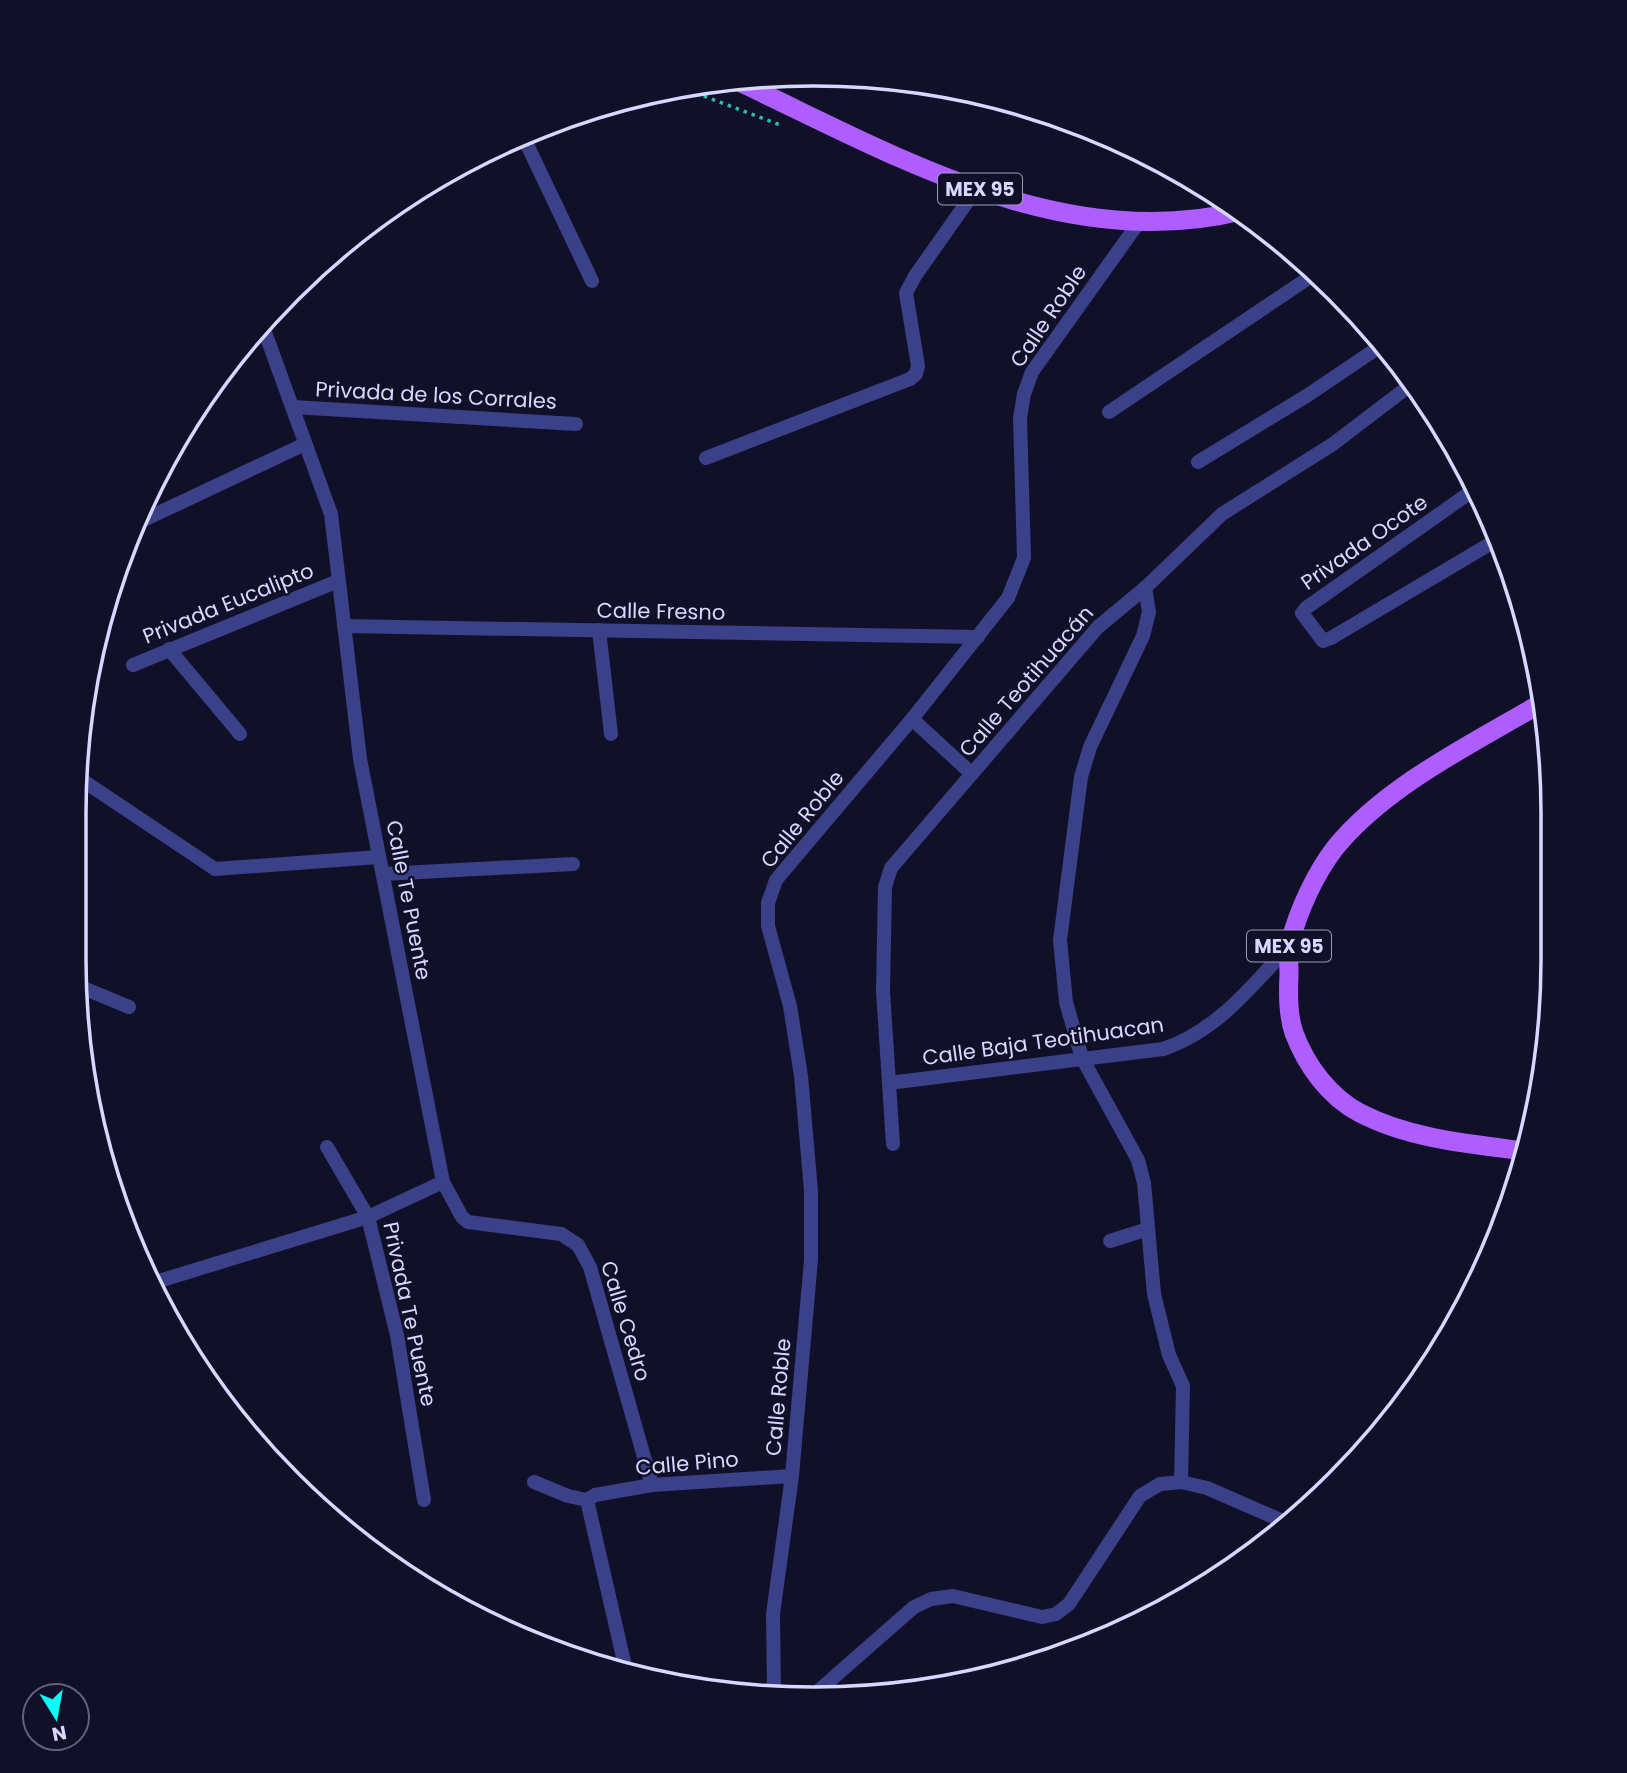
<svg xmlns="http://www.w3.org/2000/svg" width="1627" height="1773" font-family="Poppins,sans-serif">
  <rect width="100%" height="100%" fill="#111029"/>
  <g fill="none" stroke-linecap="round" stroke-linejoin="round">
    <polyline stroke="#2ebda1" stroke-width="3.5" stroke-dasharray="3.5 5" stroke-linecap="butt" points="680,87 783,126"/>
    <g stroke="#3a4188" stroke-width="14">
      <polyline points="522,134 592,281"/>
      <polyline points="262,324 331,514 360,759 443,1182 462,1217 468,1222 561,1234 578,1245 590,1267 652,1485"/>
      <polyline points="293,407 576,424"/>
      <polyline points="1109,412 1316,273"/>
      <polyline points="706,458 910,379 916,374 918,366 906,293 915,276 977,188"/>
      <polyline points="1198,462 1308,395 1382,345"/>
      <polyline points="1475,489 1306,608 1302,613 1323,641 1331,638 1500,538"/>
      <polyline points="133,525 305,444"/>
      <polyline points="1145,588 1149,612 1143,636 1090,747 1081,777 1060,940 1066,1002 1082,1058 1138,1160 1144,1183 1154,1294 1169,1355 1183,1386 1181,1482"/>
      <polyline points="344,626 978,637"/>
      <polyline points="599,630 611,734"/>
      <polyline points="169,649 240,734"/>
      <polyline points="133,665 338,581"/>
      <polyline points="912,719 972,774"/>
      <polyline points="82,780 215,869 379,857"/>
      <polyline points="383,874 573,864"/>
      <polyline points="76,985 129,1007"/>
      <path d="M889,1083L1163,1049C1217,1031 1252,986 1289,946"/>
      <polyline points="893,1144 883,991 885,887 891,868 1098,627 1145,588 1222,514 1333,444 1413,383"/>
      <polyline points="327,1147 368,1217 397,1335 424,1500"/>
      <polyline points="1110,1241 1148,1229"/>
      <polyline points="149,1284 368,1217 443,1182"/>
      <polyline points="534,1482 568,1496 587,1500"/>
      <polyline points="587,1500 595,1495 652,1485 792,1476"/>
      <polyline points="587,1500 627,1675"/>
      <polyline points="774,1694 773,1614 792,1476 811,1260 811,1191 801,1076 790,1006 768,926 768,903 776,880 912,719 1008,598 1024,558 1020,418 1024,394 1032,372 1139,222"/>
      <polyline points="809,1699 914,1607 931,1599 953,1596 1042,1617 1056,1614 1069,1604 1140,1496 1160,1484 1181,1482 1207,1488 1285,1522"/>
    </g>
    <g stroke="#ae5eff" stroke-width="19">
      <path d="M737,81C893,154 1062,255 1241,211"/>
      <path d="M1525,1151C1470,1144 1410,1139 1360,1113C1329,1097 1306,1065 1294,1033C1288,1016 1288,993 1289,975C1289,965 1288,953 1290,943C1298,911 1315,874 1335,848C1386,785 1474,743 1543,702"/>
    </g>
  </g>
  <g text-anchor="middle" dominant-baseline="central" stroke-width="5" stroke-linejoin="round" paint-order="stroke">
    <g fill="#111029" stroke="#9c9cbf" stroke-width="2">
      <rect x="938" y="173.5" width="84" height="31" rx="5"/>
      <rect x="1247" y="930.5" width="84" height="31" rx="5"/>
    </g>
    <g font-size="19" font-weight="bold" fill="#d7d8ff">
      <text x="980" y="189">MEX 95</text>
      <text x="1289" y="946">MEX 95</text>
    </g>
    <g font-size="21" fill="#d7d8ff" stroke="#111029">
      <text transform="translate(1048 316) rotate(-56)">Calle Roble</text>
      <text transform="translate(436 395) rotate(3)">Privada de los Corrales</text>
      <text transform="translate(1364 542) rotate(-35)">Privada Ocote</text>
      <text transform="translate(228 603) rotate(-22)">Privada Eucalipto</text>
      <text transform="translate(661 611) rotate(1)">Calle Fresno</text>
      <text transform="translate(1026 681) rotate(-49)">Calle Teotihuacán</text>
      <text transform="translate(802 819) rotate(-51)">Calle Roble</text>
      <text transform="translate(409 900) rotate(79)">Calle Te Puente</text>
      <text transform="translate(1043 1041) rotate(-8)">Calle Baja Teotihuacan</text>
      <text transform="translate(410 1314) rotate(78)">Privada Te Puente</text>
      <text transform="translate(626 1321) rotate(73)">Calle Cedro</text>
      <text transform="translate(778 1397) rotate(-85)">Calle Roble</text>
      <text transform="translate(687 1463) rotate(-5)">Calle Pino</text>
    </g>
  </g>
  <path d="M0 0H1627V1773H0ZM813 86H814A727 727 0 0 1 1541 813V960A727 727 0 0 1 814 1687H813A727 727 0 0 1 86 960V813A727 727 0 0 1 813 86Z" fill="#111029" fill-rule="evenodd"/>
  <path fill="none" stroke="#d7d8ff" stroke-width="3.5" d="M813 86H814A727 727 0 0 1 1541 813V960A727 727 0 0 1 814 1687H813A727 727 0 0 1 86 960V813A727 727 0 0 1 813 86Z"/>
  <g transform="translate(56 1717) rotate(169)"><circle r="33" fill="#111029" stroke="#60607f" stroke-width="2"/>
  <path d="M0-5L12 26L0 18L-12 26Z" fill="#03fff7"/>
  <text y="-10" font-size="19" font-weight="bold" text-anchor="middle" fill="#d7d8ff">N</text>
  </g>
</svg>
